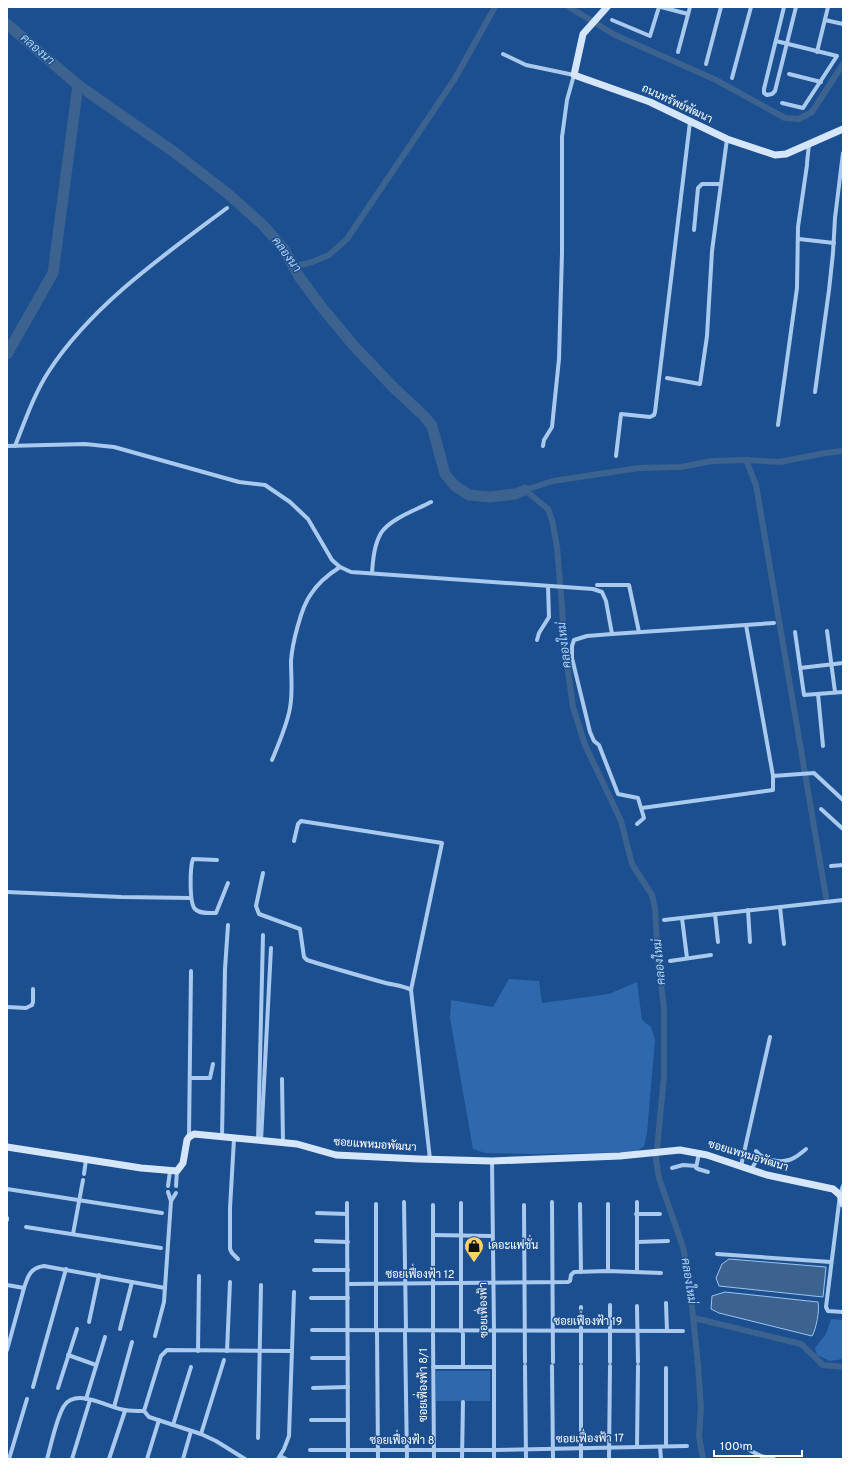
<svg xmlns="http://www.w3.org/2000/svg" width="850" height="1466" font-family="Overpass,Sarabun,sans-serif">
  <rect width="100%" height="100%" fill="#1b4f8f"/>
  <g fill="#2e69ad">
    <polygon points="509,979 539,981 542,1003 609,994 637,982 642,1020 651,1027 655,1040 647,1133 644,1146 636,1152 535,1154 485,1153 473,1149 450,1018 451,1000 493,1007"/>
    <polygon points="831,1319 843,1320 843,1359 830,1361 817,1355 815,1348 826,1334"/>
    <rect x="436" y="1371" width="54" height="30"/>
  </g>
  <g fill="#3c6290" stroke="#9cc4f0">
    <polygon points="729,1259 826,1267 823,1297 719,1286 716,1278 722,1264"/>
    <path d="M725,1292L818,1302C820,1309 816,1330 812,1336L719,1313L711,1309L712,1296Z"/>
  </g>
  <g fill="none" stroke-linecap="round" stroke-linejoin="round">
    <g stroke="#3c6290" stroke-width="6">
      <polyline points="569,7 615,35 716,80 785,118 799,119 812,112 843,64"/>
      <polyline points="293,267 312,262 329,255 347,239 454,80 495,7"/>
      <polyline points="746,460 756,485 826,897"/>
      <polyline points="694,1318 801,1344 823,1365 843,1367"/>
      <polyline points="703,1459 699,1436 701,1408 698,1365 689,1278 683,1247 659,1178 656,1160 664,1076 664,1008 658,960 655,908 652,895 632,864 621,821 585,745 573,707 564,643 562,607 557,547 552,520 548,509 525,490 553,481 639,468 681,467 712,461 746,460 780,462 825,453 843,451"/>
    </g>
    <g stroke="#3c6290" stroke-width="11">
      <polyline points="7,24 78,85 174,152 227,193 263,225 283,248 300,278 320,305 354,346 393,387 424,416 432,426 445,474 455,486 469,495 490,497 515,494 525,490"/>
      <polyline points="7,354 53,273 78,85"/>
    </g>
    <g stroke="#a9c9ee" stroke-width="4">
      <polyline points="661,7 688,14"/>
      <polyline points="784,7 764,89 764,93 767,95 772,94 775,91 796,7"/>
      <polyline points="612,20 650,36 659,7"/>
      <polyline points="825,20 843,24"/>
      <polyline points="776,41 837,56 803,108 782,103"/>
      <polyline points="678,52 690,7"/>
      <polyline points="817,52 828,7"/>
      <polyline points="503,54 526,65 574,75 567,100 562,137 562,253 559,359 552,427 544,440 543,446"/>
      <polyline points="706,64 721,7"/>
      <polyline points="789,74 821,82"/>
      <polyline points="732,78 751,7"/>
      <polyline points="807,163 809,144"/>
      <polyline points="694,230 698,188 702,184 721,184"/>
      <polyline points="799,239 834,243"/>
      <polyline points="667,378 700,384 707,336 712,251 727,139"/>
      <polyline points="815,392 829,290 833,253 835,218 843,153"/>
      <polyline points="778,425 797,288 798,227 807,165"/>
      <polyline points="7,446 85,444 114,447 239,482 265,485 290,502 308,519 332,560 340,567 351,572 593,589 602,592 606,601 612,634 587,636 574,640 572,646 572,658 590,732 594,741 599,745 618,794 638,798 644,818 637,824"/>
      <path d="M15,446C25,421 34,394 49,371C92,305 164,255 227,208"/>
      <polyline points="616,456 621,414 650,417 654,415 655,412 690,122"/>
      <path d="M372,573C373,560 374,545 381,533C390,519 416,510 431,502"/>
      <polyline points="597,585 629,585 639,632"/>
      <polyline points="827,631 835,692"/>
      <polyline points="795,632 804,695 843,692"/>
      <polyline points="612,634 774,623"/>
      <polyline points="537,640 539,633 549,617 548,586"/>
      <polyline points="800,668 843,663"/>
      <polyline points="818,694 823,746"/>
      <path d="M272,760C279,743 287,725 290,708C293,692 291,677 291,661C292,645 301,607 311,594C318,583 329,574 340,567"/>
      <polyline points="773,776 814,773 843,800"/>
      <polyline points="642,808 773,790 773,776 746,625"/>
      <polyline points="821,809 843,829"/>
      <polyline points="294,841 298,824 301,821 442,843 411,990"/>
      <path d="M217,860L193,859C190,867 189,903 195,909C200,914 209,913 216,913L228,883"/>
      <polyline points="831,866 843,865"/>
      <path d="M263,873L256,906L259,914L300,929L304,957L307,960C332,968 357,975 382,982C391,985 403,985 411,990L430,1159"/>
      <polyline points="7,892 121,897 191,898"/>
      <polyline points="780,907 784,944"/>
      <polyline points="748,910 750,942"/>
      <polyline points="715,914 718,942"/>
      <polyline points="682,918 687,958"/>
      <polyline points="664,920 843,900"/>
      <polyline points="670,961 711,955"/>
      <polyline points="7,1007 26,1008 32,1005 33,1002 33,989"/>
      <polyline points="190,1078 210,1078 213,1064"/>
      <polyline points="282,1079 283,1143"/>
      <polyline points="189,1136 191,971"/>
      <polyline points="222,1137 225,969 228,925"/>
      <polyline points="234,1139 230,1208 230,1249 232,1253 238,1259"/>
      <polyline points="258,1141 263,935"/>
      <polyline points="261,1141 271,948"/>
      <path d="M756,1151C763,1160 779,1163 789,1160C796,1158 801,1153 806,1149"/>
      <polyline points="699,1153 696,1168 698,1169 708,1172"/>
      <polyline points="492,1161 494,1331 494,1459"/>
      <polyline points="741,1166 770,1037"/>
      <polyline points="672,1168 683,1165 696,1166"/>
      <polyline points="751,1170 759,1156"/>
      <polyline points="84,1174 86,1160"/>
      <polyline points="168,1186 170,1171"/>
      <polyline points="176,1186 177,1171"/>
      <polyline points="843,1186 840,1195 826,1307 828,1311 843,1312"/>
      <polyline points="7,1189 162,1213"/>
      <polyline points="171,1201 176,1193"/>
      <polyline points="404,1202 406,1330"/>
      <polyline points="552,1202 553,1362"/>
      <polyline points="347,1203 348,1459"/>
      <polyline points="580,1204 581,1272"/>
      <polyline points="608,1204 608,1271"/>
      <polyline points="524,1205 525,1362"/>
      <polyline points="317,1213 347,1214"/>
      <polyline points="636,1214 660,1214"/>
      <polyline points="7,1220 7,1218"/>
      <polyline points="26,1227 161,1248"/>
      <polyline points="73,1234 83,1180"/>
      <polyline points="434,1235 492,1236"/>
      <polyline points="316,1241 348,1242"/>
      <polyline points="637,1242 668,1241"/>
      <polyline points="717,1254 831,1262"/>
      <polyline points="314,1270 348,1270"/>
      <polyline points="637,1272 637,1202"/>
      <polyline points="348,1284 568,1282 570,1281 571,1275 574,1272 608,1271 661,1273"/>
      <path d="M7,1285L24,1288C28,1276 30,1268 44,1266L165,1288"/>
      <polyline points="311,1298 348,1298"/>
      <polyline points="666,1303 667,1331"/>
      <polyline points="610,1305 610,1362"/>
      <polyline points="637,1306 638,1362"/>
      <polyline points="89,1322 99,1275"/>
      <polyline points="120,1329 132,1282"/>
      <polyline points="312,1330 683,1331"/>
      <polyline points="376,1330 376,1204"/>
      <polyline points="377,1331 378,1459"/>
      <polyline points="433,1331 433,1205"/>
      <polyline points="461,1331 461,1203"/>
      <polyline points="405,1333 407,1459"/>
      <polyline points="433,1334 434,1459"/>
      <polyline points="463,1334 463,1367"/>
      <polyline points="155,1336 164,1302 171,1201 168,1192"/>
      <polyline points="7,1350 24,1288"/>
      <polyline points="198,1351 199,1276"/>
      <polyline points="227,1351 230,1282"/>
      <polyline points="68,1355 96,1365"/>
      <polyline points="312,1358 348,1358"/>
      <polyline points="581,1362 581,1307"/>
      <polyline points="525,1366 526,1459"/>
      <polyline points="552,1366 553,1459"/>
      <polyline points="433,1367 494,1367"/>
      <polyline points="666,1368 666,1446"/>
      <polyline points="33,1387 66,1269"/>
      <polyline points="58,1388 77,1329"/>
      <polyline points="313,1388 348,1387"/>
      <polyline points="86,1399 105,1337"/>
      <polyline points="114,1407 132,1342"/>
      <polyline points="144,1411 161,1356 167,1350 292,1351"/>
      <polyline points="311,1420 348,1420"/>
      <polyline points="173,1425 191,1367"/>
      <polyline points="201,1434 224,1360"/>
      <polyline points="258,1438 261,1285"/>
      <polyline points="739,1445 761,1456 774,1459"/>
      <polyline points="637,1447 638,1366"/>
      <polyline points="660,1447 661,1459"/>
      <polyline points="310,1450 494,1450 687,1446"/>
      <polyline points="280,1456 286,1459"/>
      <polyline points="9,1459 27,1399"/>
      <path d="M47,1459C51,1445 57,1416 64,1406C76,1387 109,1408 125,1410C131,1411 138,1411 144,1411L149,1417L201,1434L216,1441L245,1459"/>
      <polyline points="72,1459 90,1400"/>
      <polyline points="109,1459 125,1411"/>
      <polyline points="147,1459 159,1420"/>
      <polyline points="183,1459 191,1431"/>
      <polyline points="278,1459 284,1449 289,1436 294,1292"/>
      <polyline points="462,1459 463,1402"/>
      <polyline points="581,1459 581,1366"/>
      <polyline points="609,1459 610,1366"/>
    </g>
    <g stroke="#d6e6fa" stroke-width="7">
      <polyline points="607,7 583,34 574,75 650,102 727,139 775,155 786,154 843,129"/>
      <polyline points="7,1147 141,1168 177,1171 183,1163 187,1140 189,1137 194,1134 297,1144 336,1155 419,1159 492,1161 620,1156 680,1150 707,1155 767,1175 833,1189 840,1195 843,1204"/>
    </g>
  </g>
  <defs>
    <g id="shop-pin" transform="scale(1)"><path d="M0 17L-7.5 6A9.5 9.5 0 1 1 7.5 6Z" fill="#ffd166" stroke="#1b4f8f"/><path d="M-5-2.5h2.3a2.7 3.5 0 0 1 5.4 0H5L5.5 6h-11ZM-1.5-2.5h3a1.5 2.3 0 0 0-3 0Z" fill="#111"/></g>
  </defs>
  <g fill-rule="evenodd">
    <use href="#shop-pin" x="474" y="1246"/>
  </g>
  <g text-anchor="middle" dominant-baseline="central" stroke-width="3" stroke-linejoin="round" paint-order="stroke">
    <g font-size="11" fill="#fff" stroke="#1b4f8f">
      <text transform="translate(677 104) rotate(25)">ถนนทรัพย์พัฒนา</text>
      <text transform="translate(375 1145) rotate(4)">ซอยแพหมอพัฒนา</text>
      <text transform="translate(748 1156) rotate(17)">ซอยแพหมอพัฒนา</text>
      <text x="420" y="1275">ซอยเฟื่องฟ้า 12</text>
      <text transform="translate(484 1310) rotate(-91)">ซอยเฟื่องฟ้า</text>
      <text x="588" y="1322">ซอยเฟื่องฟ้า 19</text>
      <text transform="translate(424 1385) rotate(-90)">ซอยเฟื่องฟ้า 8/1</text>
      <text transform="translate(590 1439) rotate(-1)">ซอยเฟื่องฟ้า 17</text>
      <text x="402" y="1441">ซอยเฟื่องฟ้า 8</text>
    </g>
    <g font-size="11" fill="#fff" stroke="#1b4f8f" text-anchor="start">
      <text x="488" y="1246">เดอะแฟชั่น</text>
    </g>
    <g font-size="12" font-style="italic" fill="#b5d3f5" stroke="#1b4f8f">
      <text transform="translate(37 50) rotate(41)">คลองนา</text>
      <text transform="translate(286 255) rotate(54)">คลองนา</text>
      <text transform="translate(565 645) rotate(-97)">คลองใหม่</text>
      <text transform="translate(660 962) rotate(-95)">คลองใหม่</text>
      <text transform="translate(688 1281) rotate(81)">คลองใหม่</text>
    </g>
  </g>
  <rect width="850" height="1466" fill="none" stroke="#ffffff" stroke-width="16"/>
  <path d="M714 1450v6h88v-6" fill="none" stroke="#ffffff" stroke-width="2"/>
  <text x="720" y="1450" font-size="12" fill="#ffffff" stroke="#1b4f8f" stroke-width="3" paint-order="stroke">100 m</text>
</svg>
